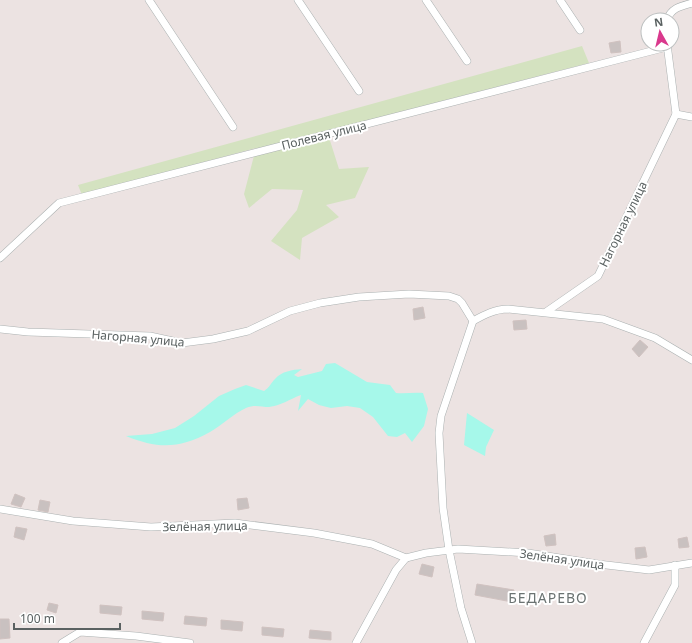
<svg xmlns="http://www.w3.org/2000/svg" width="692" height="643" font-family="'Noto Sans',sans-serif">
  <rect width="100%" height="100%" fill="#ece3e2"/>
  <polygon fill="#d4e2c0" points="582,46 589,63 327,131 339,169 369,167 355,198 326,205 339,217 302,238 300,260 271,241 297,210 303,190 272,189 249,208 244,194 256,148 82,195 78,185"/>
  <g fill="#a6f8ea">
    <path d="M335,363L367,382L390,385L396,393C405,394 414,392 423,393L428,409L424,426L412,442L405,433L397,437L388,436L373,417L360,408L347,406L331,408L319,405L308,399L298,411L301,395C290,399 280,406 269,407C261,407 255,404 246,408C233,414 222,425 210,432C179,449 158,449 126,436L152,434L175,428L194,416L219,396L235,389L246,385L264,391C270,387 270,384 275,379C282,371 292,370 302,369L294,375L298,377L322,371L326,364Z"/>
    <polygon points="467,413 494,430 486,447 485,456 464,445"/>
  </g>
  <g fill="#c9c1c0" stroke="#d0c2c0">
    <polygon points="620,41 621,52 611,53 609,43"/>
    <polygon points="423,307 425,318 414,320 413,309"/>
    <polygon points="526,320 527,329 514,330 513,321"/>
    <polygon points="640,340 648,347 639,357 632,349"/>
    <polygon points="15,494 25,498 21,507 11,504"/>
    <polygon points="247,498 249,508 238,510 237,499"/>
    <polygon points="40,500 50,502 48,512 38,510"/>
    <polygon points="16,527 27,529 24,540 14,537"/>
    <polygon points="555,534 556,545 546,546 544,536"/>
    <polygon points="687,537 689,547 679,548 678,539"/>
    <polygon points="645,547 647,557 636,559 635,548"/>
    <polygon points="422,564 434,567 432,577 419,574"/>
    <polygon points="477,584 514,590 512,602 475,595"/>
    <polygon points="49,603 58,605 56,613 47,610"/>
    <polygon points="100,605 122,607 121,615 100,613"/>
    <polygon points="142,611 164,613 163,621 142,619"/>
    <polygon points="185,616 207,618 206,626 184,624"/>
    <polygon points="0,619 9,619 10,638 0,639"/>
    <polygon points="221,620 243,622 242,631 221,629"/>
    <polygon points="262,627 284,629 283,637 262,635"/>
    <polygon points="310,630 331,632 331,640 309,638"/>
  </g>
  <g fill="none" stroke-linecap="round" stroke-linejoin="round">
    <g stroke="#abb1b1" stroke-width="8">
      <g id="minor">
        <polyline points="149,0 233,127"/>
        <polyline points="298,0 359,91"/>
        <polyline points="426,0 467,61"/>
        <polyline points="560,0 580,30"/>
        <path d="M667,20C671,8 681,6 692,3"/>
        <polyline points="667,44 676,114 692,117"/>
        <polyline points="0,258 59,203 667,47"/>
        <polyline points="546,312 598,276 676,114"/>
        <polyline points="0,329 28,332 150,336 182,343 213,339 248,331 290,311 320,303 359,297 409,294 449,296 458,299 462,303 473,321"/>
        <polyline points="0,509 73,521 151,527 235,523 314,533 372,544 406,558"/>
        <polyline points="62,643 80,632 136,636 190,643"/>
        <polyline points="356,643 396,570 406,558 426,553 458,549 528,553 598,564 649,570 692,563"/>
        <path d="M472,643L461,608L449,550L443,508L439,433L441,416L473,321C484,315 495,309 508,309L603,319L655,338L692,360"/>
        <polyline points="644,643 675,585 675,565"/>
      </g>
    </g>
    <use href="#minor" stroke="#fff" stroke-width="7"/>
  </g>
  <g text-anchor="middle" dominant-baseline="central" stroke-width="4" stroke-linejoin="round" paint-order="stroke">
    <g font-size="12" fill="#5a6161" stroke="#fff">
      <text transform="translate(324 135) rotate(-14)">Полевая улица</text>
      <text transform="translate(623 224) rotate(-64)">Нагорная улица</text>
      <text transform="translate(138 338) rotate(5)">Нагорная улица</text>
      <text transform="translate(205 526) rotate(-1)">Зелёная улица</text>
      <text transform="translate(562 559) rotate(8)">Зелёная улица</text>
    </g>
    <g font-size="14" letter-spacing="1" fill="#6b7372" stroke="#fff">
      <text x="548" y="597">БЕДАРЕВО</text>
    </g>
  </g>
  <g transform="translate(660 32) rotate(352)"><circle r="19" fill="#ffffff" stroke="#bdc0c0"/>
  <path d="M0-3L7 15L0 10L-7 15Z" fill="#da398d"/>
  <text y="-6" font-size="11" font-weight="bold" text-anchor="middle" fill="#5a6161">N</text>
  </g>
  <path d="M14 623v6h106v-6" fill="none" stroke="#5a6161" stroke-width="2"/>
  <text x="20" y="623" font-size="12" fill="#5a6161" stroke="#ffffff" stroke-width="3" paint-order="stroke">100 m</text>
</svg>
